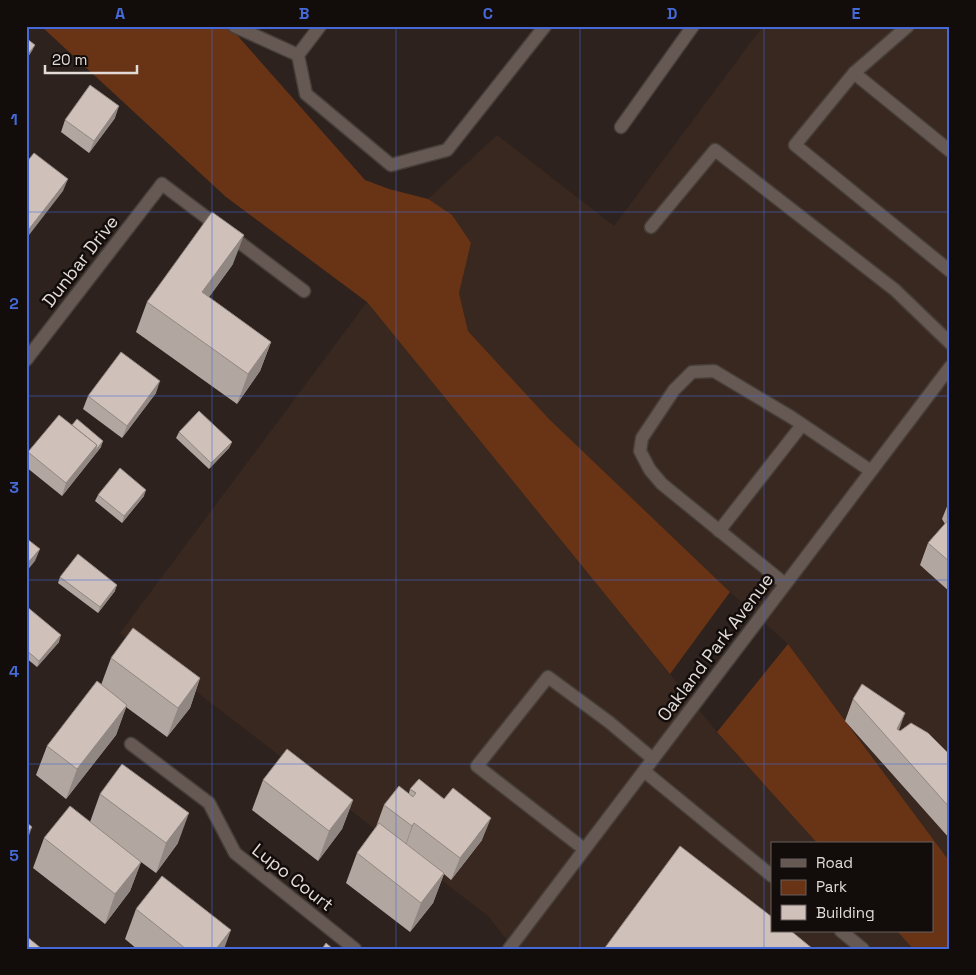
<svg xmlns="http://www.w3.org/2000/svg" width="976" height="975" font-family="'Space Grotesk',sans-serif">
  <rect width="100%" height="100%" fill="#2d221d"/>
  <g fill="#392820">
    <polygon points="763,26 950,26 950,862 788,644 730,592 549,419 468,331 459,293 471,243 428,199 497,135 614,226"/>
    <polygon points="367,302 717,732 818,844 772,844 772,931 897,931 913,949 517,949 509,943 488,916 120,633"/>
  </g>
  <g fill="#693415">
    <polygon points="41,26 229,26 365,180 389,189 428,199 452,215 471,243 459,293 468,331 549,419 730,592 670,674 367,302 226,197"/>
    <polygon points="788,644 950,862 950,949 913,949 897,931 932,931 932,844 818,844 717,732"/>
  </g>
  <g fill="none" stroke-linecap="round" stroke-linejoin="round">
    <g stroke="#463e39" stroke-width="15">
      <g id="service">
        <polyline points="234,26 298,55 320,26"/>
        <polyline points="908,26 854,73 795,145 950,271"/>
        <polyline points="298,55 306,94 391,165 447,150 545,26"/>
        <polyline points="854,73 950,151"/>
        <polyline points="621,127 693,26"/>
        <polyline points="162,184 304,291"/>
        <polyline points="651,227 715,150 895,290 950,343"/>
        <polyline points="719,531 802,425"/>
        <polyline points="785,584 662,484 650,470 640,451 642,438 674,390 692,372 714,371 791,417 871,471"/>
        <polyline points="131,744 209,803 235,853 355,949"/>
        <polyline points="644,771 772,876"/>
        <polyline points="584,849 477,766 548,677 609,722 653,759"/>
        <polyline points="841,931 863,949"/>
      </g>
    </g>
    <g stroke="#463e39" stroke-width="15">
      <polyline id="minor" points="26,360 162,184"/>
    </g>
    <g stroke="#463e39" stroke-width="15">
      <polyline id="secondary" points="509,949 950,367"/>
    </g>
    <use href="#service" stroke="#665953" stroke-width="12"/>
    <use href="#minor" stroke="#665953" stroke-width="12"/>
    <use href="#secondary" stroke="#665953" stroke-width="12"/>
  </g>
  <g fill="#b2a6a0">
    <polygon points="115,118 89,153 61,132 65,120"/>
    <polygon points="233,264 209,297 271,342 260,371 237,404 136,332 147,302"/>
    <polygon points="156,393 122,438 83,409 88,396"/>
    <polygon points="72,425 101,447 62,496 26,467 26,457 28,452"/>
    <polygon points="179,432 232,442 229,448 209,469 176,438"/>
    <polygon points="98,495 144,496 122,523 95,501"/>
    <polygon points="950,499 950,592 920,565 928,543 945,524 942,519"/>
    <polygon points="60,577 115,591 98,613 58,583"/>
    <polygon points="26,606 59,642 37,667 26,658"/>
    <polygon points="111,658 200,678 190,708 167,737 126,707 116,735 66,799 36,775 47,746 101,685"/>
    <polygon points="853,699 899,730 950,755 950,839 845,721"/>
    <polygon points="263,780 353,800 342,829 318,861 252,810"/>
    <polygon points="410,789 482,840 451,880 444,874 433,903 410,932 346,883 357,853 376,827 384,805 409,793"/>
    <polygon points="100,794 178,843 156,873 141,862 130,891 105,924 33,868 44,838 90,822"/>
    <polygon points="136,909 224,949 137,949 125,939"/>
  </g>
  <g fill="#918782">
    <polygon points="35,45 32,51 26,60 26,57"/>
    <polygon points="119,106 115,118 89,153 94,141"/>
    <polygon points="68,179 63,191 26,239 26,233"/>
    <polygon points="244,235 233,264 191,322 202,292"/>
    <polygon points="271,342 260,371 237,404 248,374"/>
    <polygon points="160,381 156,393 122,438 127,426"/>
    <polygon points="103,441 101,447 62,496 66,483 97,445"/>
    <polygon points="232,442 229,448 209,469 211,463"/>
    <polygon points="146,490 144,496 122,523 124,516"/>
    <polygon points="40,549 35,561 26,572 26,565"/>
    <polygon points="117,585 115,591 98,613 100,607"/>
    <polygon points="61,635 59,642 37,667 39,661"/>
    <polygon points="200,678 190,708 167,737 178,708"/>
    <polygon points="127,705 116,735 66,799 77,769"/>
    <polygon points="905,713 897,736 897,729"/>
    <polygon points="353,800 342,829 318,861 329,831"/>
    <polygon points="189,813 178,843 156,873 166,843"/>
    <polygon points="491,818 482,840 451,880 460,858"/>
    <polygon points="414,823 406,845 404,849 412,826"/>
    <polygon points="32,827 26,844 26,835"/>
    <polygon points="141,862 130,891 105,924 115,894"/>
    <polygon points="444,873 433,903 410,932 421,903"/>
    <polygon points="231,930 224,949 216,949"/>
  </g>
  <g fill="#cfc1ba" stroke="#918782">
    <polygon points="26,38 35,45 26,57"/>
    <polygon points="26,60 29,62 26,66"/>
    <polygon points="90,85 119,106 94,141 65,120"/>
    <polygon points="34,153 68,179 26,233 26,163"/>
    <polygon points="212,212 244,235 202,292 271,342 248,374 147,302"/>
    <polygon points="121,352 160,381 127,426 88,396"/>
    <polygon points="199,411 232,442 211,463 179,432"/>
    <polygon points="59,415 97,445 66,483 28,452"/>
    <polygon points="77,419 103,441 95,451 97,445 72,425"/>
    <polygon points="120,468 146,490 124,516 98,495"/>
    <polygon points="950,518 950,562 928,543"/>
    <polygon points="26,538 40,549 26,565"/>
    <polygon points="78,554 117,585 100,607 60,577"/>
    <polygon points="26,606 61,635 39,661 26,650 26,638 28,636 26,634"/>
    <polygon points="133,628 200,678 178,708 111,658"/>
    <polygon points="97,681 127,705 77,769 47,746"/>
    <polygon points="862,684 905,713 897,729 900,731 911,723 928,733 950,755 950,808 853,699"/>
    <polygon points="287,749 353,800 329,831 263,780"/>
    <polygon points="122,764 189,813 166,843 100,794"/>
    <polygon points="419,779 444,799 453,788 491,818 460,858 414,823 412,826 384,805 399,786 413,797 416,793 410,789"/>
    <polygon points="70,806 141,862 115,894 44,838"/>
    <polygon points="26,822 32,827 26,835"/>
    <polygon points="379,823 444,873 421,903 357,853"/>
    <polygon points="680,846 772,917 772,931 791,931 813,949 604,949"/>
    <polygon points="162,876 231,930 216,949 186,949 136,909"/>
    <polygon points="26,936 42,949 26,949"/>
    <polygon points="326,943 333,949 322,949"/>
  </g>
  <path fill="none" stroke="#456ad8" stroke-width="1" stroke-opacity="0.55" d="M212,26V949M396,26V949M580,26V949M764,26V949M26,212H950M26,396H950M26,580H950M26,764H950"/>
  <g text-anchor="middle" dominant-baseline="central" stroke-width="5" stroke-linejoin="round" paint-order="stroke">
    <g font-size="18" fill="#e3dbd8" stroke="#120d0b">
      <text transform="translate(80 261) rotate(-52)">Dunbar Drive</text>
      <text transform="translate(715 647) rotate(-53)">Oakland Park Avenue</text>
      <text transform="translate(293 877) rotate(38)">Lupo Court</text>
    </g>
  </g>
  <rect width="976" height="975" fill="none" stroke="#120d0b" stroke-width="55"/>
  <rect x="771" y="842" width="162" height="90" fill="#120d0b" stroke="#665f5d"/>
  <rect x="781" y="859" width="25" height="8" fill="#665953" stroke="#665f5d"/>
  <text x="816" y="868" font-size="15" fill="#e3dbd8">Road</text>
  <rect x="781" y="880" width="25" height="15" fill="#693415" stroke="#665f5d"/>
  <text x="816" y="892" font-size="15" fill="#e3dbd8">Park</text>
  <rect x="781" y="905" width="25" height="15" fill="#cfc1ba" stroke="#665f5d"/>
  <text x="816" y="918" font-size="15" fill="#e3dbd8">Building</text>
  <path d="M45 65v8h92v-8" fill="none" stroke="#e3dbd8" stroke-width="2.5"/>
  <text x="52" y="65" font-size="15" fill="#e3dbd8" stroke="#120d0b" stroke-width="4" paint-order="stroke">20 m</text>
  <rect x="28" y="28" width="920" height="920" fill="none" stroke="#456ad8" stroke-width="2"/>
  <g font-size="16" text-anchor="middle" font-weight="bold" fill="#456ad8">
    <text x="120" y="19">A</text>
    <text x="304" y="19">B</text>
    <text x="488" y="19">C</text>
    <text x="672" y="19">D</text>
    <text x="856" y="19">E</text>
    <text x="14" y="125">1</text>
    <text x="14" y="309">2</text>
    <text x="14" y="493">3</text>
    <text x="14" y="677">4</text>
    <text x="14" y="861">5</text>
  </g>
</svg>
